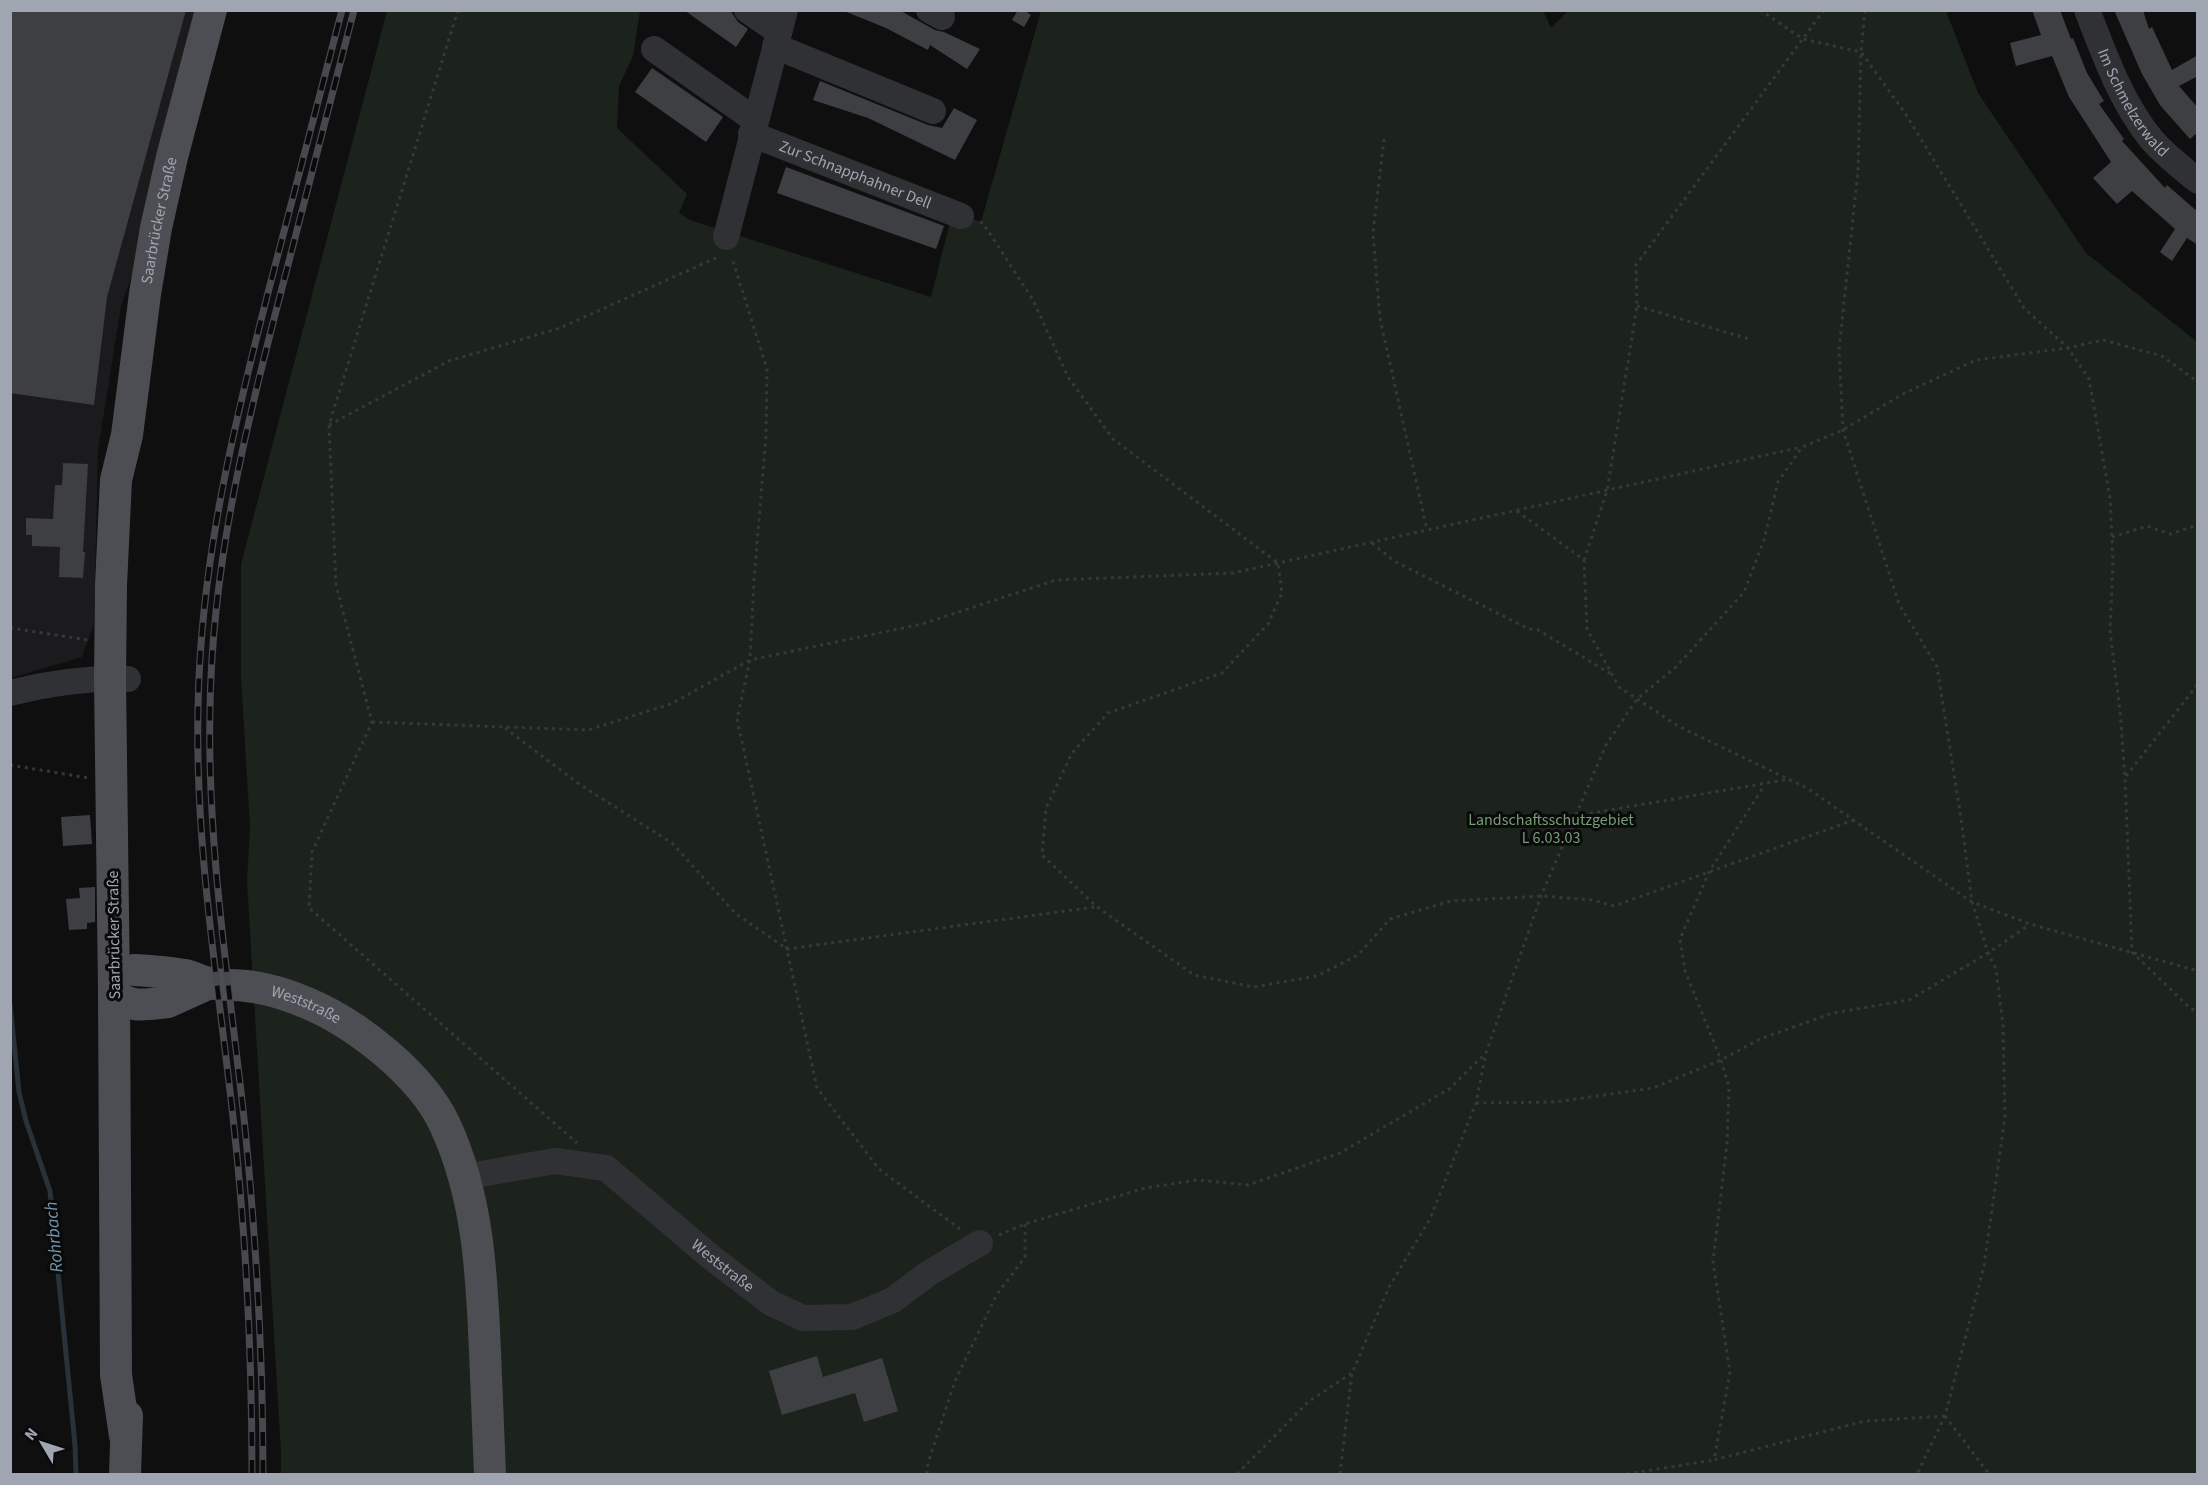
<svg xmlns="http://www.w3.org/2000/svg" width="2208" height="1485" font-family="'Source Sans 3',sans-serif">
  <rect width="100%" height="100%" fill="#0f0f10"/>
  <polygon fill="#1b1b1d" points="11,11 212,11 175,155 121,306 98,450 94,624 82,657 11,678"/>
  <polygon fill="#1b231c" points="1543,10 1551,28 1569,10 1946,11 1978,93 2086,253 2197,342 2197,1474 281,1474 281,1453 247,881 250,827 241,677 241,564 387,11 640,11 633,56 619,86 617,128 687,194 679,213 690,220 931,297 953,211 981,222 1041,11"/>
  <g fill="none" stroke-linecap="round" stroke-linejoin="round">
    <polyline stroke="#283238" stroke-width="5" points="10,1004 19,1092 26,1121 50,1191 75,1445 76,1474"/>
  </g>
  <g fill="#3e3f43">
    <polygon points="10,10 186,10 107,297 94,405 10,393"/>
    <polygon points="684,10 730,10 738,22 748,29 736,47"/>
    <polygon points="899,10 935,30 944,32 980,49 967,69 930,45 928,50 886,28 844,11"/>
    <polygon points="1018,10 1024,10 1031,15 1024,27 1012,20"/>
    <polygon points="2032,10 2060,10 2071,39 2073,38 2087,73 2104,101 2099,104 2124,139 2122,141 2165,188 2167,185 2198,212 2198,245 2187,238 2172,261 2160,252 2175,229 2132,191 2117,204 2093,178 2111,162 2069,97 2052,56 2016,66 2010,43 2041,35"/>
    <polygon points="2114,10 2143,10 2149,29 2152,27 2172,70 2198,55 2198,76 2179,86 2198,108 2198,132 2190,139 2160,105 2142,74"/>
    <polygon points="652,68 723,117 706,142 635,92"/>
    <polygon points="820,81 928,125 942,128 954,108 977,120 955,160 868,118 813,100"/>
    <polygon points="786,167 944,226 936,249 777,193"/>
    <polygon points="63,463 88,464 83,552 85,552 83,578 59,577 60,547 32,546 32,535 26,535 26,518 53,519 55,485 62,485"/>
    <polygon points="90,815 92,844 63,846 61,817"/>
    <polygon points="95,887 95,922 87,923 87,929 69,930 66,899 80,898 79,888"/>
    <polygon points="817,1356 823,1377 882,1358 898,1411 864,1422 855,1393 782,1415 769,1371"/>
  </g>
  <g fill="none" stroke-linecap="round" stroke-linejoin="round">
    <g stroke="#36383c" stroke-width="3" stroke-dasharray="3 4.5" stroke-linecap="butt">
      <polyline points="458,10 329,425 336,585 372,722 312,852 309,908 577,1143"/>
      <polyline points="1760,10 1803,39 1861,52 1905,113 2024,308 2068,348 2089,379 2110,498 2113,561 2110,631 2120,711 2125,777 2132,952 2190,1008 2198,1012"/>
      <polyline points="1865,10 1861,52 1858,171 1839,350 1843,430 1899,604 1937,667 1961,818 1972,902 1988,953 1996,969 2003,1025 2005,1117 1984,1266 1945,1416 1917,1474"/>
      <polyline points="1384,139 1373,233 1380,319 1427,530"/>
      <polyline points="980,222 983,223 1033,300 1068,377 1113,439 1278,563 1282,593 1268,624 1222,673 1108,713 1072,753 1046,808 1042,855 1097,907 1194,975 1253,987 1317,976 1358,955 1390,919 1451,901 1541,896 1593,900 1614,906 1854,820"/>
      <polyline points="1637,306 1749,339"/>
      <polyline points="329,425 449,361 560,328 718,257"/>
      <polyline points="1517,511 1584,560 1587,629 1619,687 1678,726 1807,788 1972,902 2030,924 2198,971"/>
      <polyline points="2112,537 2147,526 2170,534 2198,525"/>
      <polyline points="1372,543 1394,561 1529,629 1538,630 1611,674"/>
      <polyline points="1584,560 1607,491 1637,306 1636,265 1824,10"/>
      <polyline points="10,628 88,640"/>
      <polyline points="372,722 588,730 671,704 750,660 754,580 766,435 767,369 732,258"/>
      <polyline points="505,728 579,784 672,843 736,914 787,949 1095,907"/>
      <polyline points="10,765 89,778"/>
      <polyline points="2126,776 2198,684"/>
      <polyline points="1762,789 1709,872 1680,939 1685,971 1721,1060 1729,1087 1727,1143 1713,1262 1730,1372 1714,1460 1865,1421 1945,1416"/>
      <polyline points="1575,816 1790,779"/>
      <polyline points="1476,1103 1555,1102 1653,1088 1721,1060 1760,1039 1833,1013 1909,1000 1988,953 2029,925"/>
      <polyline points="960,1229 879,1169 817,1088 737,719 750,660 922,624 1056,580 1233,573 1802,447"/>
      <polyline points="999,1235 1025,1224 1145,1188 1197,1180 1248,1185 1340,1153 1449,1089 1486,1053"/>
      <polyline points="1945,1416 1989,1474"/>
      <polyline points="927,1474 928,1463 955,1381 996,1296 1025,1257 1025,1224"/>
      <polyline points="1237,1474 1308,1402 1352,1373"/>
      <polyline points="1340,1474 1352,1373 1389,1287 1430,1219 1476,1103 1486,1053 1541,896 1606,745 1637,699 1676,667 1744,592 1764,540 1778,482 1802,447 1843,430 1903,394 1976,360 2068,348 2103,340 2162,356 2198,382"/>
      <polyline points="1627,1474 1714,1460"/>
    </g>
    <g stroke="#303135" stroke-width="26">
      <polyline points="747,10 779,32"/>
      <polyline points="929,10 942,17"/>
      <path id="s1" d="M2087,10C2105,56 2121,102 2152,140C2165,155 2182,168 2198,181"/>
      <polyline points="775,46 933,111"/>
      <polyline points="654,49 755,120"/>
      <path id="s2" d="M751,134L961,216"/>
      <polyline points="726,237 785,10"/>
      <path d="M10,693C49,683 89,678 128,679"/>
      <path id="s3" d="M464,1177L555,1161L606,1168L712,1258L771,1303L803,1318L852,1317L893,1300L929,1273L980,1243"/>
    </g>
    <g stroke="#4c4e54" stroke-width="32">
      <path id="s4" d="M134,970C151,971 168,972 184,975C193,976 201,982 210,983C222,986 234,984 246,986C267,988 288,995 307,1003C357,1024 422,1075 445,1125C478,1196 482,1275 485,1352C487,1393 488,1434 490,1474"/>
      <path d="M114,992C129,1010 147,1004 168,1002L210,983"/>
      <path id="s5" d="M125,1436L116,1375L114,992L110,679L111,585L116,480L127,435L145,294L156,228L172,157L211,10"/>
      <polyline points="125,1474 127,1416"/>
    </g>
    <g stroke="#47494e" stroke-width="7">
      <g id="rail">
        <path d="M252,1474C252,1356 246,1236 233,1117C218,982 195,846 198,709C200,564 234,424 270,285C294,193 318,102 342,10"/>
        <path d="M263,1474C263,1355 256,1236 244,1118C229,982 207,846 210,709C212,566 245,429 281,292C305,198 330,104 354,10"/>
      </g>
    </g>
    <use href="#rail" stroke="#0a0a0b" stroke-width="4.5" stroke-dasharray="14" stroke-linecap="butt"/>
  </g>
  <g text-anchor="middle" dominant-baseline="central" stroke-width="6" stroke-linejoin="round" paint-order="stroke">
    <g font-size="16" fill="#9fa6b1" stroke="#0a0a0b">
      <text stroke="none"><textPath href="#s1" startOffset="104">Im Schmelzerwald</textPath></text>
      <text stroke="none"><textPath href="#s2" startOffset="112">Zur Schnapphahner Dell</textPath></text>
      <text stroke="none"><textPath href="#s5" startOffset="1220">Saarbrücker Straße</textPath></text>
      <text transform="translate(114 935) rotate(-91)">Saarbrücker Straße</text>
      <text stroke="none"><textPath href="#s4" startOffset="177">Weststraße</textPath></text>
      <text stroke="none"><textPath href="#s3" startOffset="296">Weststraße</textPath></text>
    </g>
    <g font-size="16" fill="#769d76" stroke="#0a0a0b">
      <text x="1551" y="820">Landschaftsschutzgebiet<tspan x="1551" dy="18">L 6.03.03</tspan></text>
    </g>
    <g font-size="18" font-style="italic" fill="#7597ae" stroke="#0a0a0b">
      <text transform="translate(54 1237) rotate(-95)">Rohrbach</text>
    </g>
  </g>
  <rect width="2208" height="1485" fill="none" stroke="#9fa6b1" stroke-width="24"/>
  <g transform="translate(42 1443) rotate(309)" stroke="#0a0a0b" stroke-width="4.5" paint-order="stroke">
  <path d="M0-4.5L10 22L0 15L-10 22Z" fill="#9fa6b1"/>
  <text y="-9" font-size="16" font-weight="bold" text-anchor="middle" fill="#9fa6b1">N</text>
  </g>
</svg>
